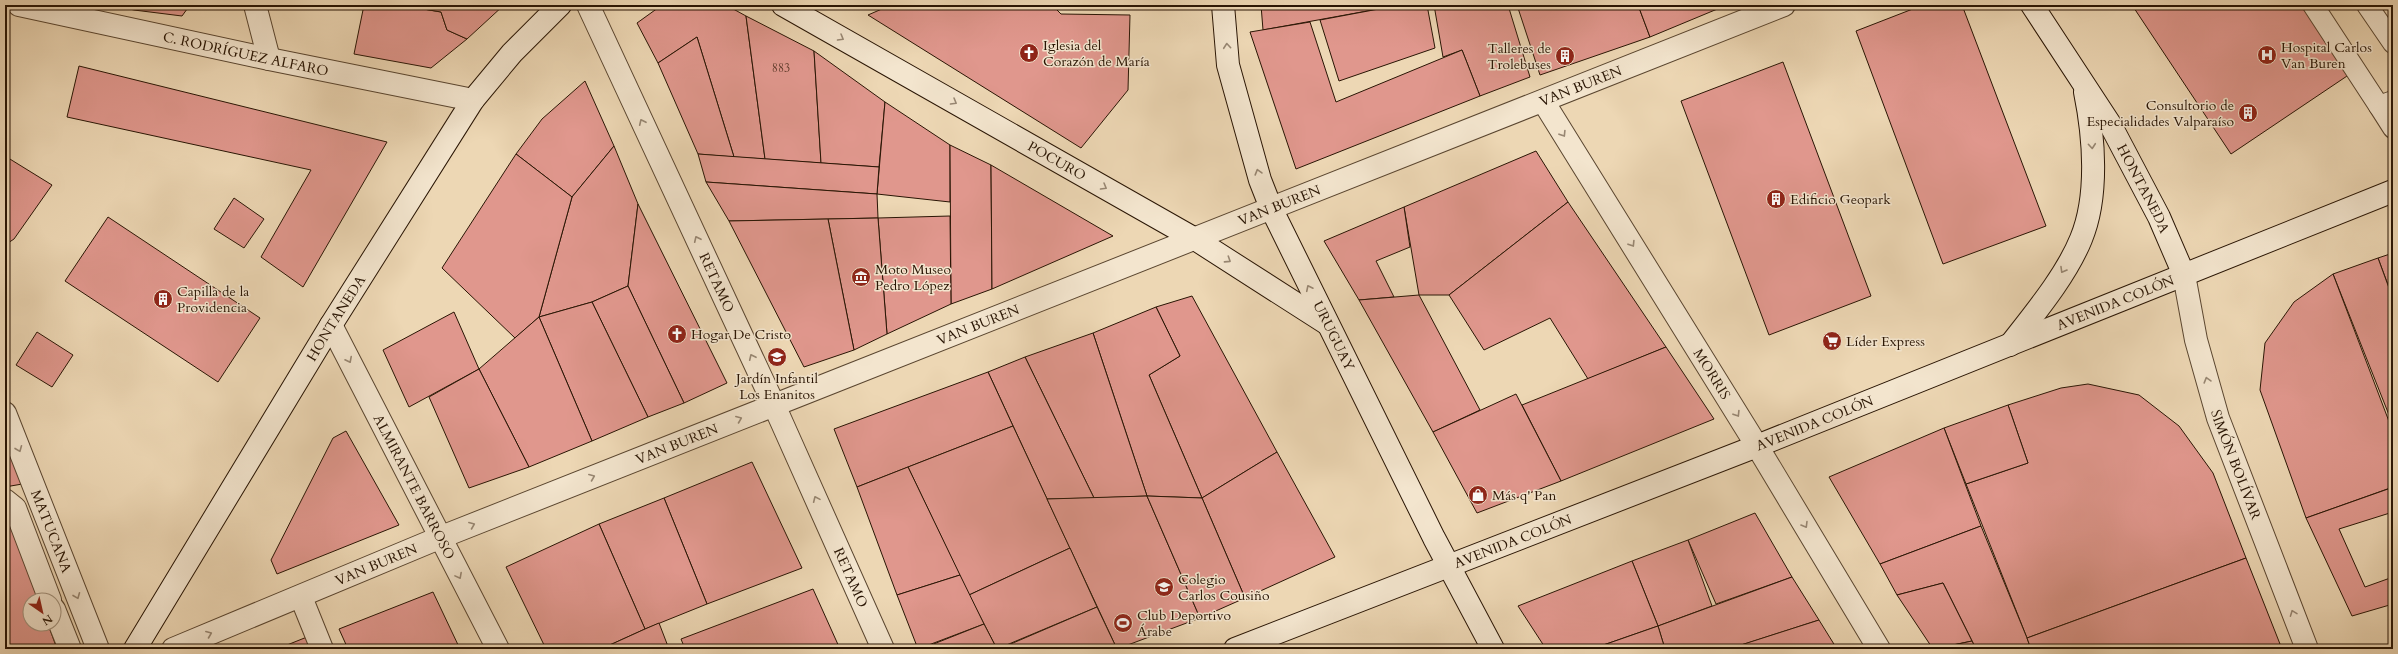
<svg xmlns="http://www.w3.org/2000/svg" width="2398" height="654" font-family="Cardo,serif">
  <rect width="100%" height="100%" fill="#edd7b4"/>
  <filter id="stains"><feTurbulence type="fractalNoise" baseFrequency=".005" numOctaves="4"/><feColorMatrix values="0 0 0 0 .2 0 0 0 0 .09 0 0 0 0 .02 0 0 0 .5 -.17"/></filter>
  <radialGradient id="worn" r=".72"><stop offset=".6" stop-color="#630" stop-opacity="0"/><stop offset="1" stop-color="#630" stop-opacity=".3"/></radialGradient>
  <g fill="#e0978d" stroke="#291504">
    <polygon points="113,5 135,5 134,10"/>
    <polygon points="135,5 190,5 182,16 134,10"/>
    <polygon points="364,5 400,5 441,12 447,30 467,39 431,68 354,54"/>
    <polygon points="400,5 504,5 467,39 447,30 441,12"/>
    <polygon points="662,5 726,5 746,16 765,159 734,157 697,37 658,63 637,23"/>
    <polygon points="891,5 1052,5 1061,14 1130,15 1128,90 1081,148 868,15"/>
    <polygon points="1261,5 1400,5 1263,30"/>
    <polygon points="1400,5 1427,5 1435,48 1339,81 1320,20"/>
    <polygon points="1434,5 1508,5 1530,77 1480,96 1462,50 1443,57"/>
    <polygon points="1517,5 1638,5 1650,37 1540,75"/>
    <polygon points="1638,5 1727,5 1650,37"/>
    <polygon points="1923,5 1962,5 2046,226 1943,264 1856,31"/>
    <polygon points="2132,5 2308,5 2353,72 2231,154"/>
    <polygon points="746,16 814,51 821,163 765,159"/>
    <polygon points="1310,22 1336,102 1462,50 1480,96 1296,169 1250,32"/>
    <polygon points="697,37 734,157 698,154 658,63"/>
    <polygon points="814,51 885,102 879,167 821,163"/>
    <polygon points="1783,62 1871,296 1769,335 1681,101"/>
    <polygon points="79,66 387,142 303,287 261,257 311,170 67,117"/>
    <polygon points="585,81 614,146 572,197 516,154 542,119"/>
    <polygon points="885,102 950,145 950,202 877,194"/>
    <polygon points="950,145 991,165 992,289 951,304"/>
    <polygon points="614,146 638,204 628,286 592,302 539,317 572,197"/>
    <polygon points="1536,151 1568,202 1449,295 1419,295 1404,207"/>
    <polygon points="516,154 572,197 539,317 515,338 442,268"/>
    <polygon points="698,154 879,167 877,194 706,182"/>
    <polygon points="5,156 52,185 14,239 5,245"/>
    <polygon points="991,165 1113,236 992,289"/>
    <polygon points="706,182 877,194 878,218 729,221"/>
    <polygon points="234,198 264,219 244,248 214,229"/>
    <polygon points="1568,202 1666,347 1588,379 1550,318 1484,350 1449,295"/>
    <polygon points="638,204 727,383 684,403 628,286"/>
    <polygon points="1404,207 1410,247 1376,261 1394,297 1359,300 1324,241"/>
    <polygon points="950,216 951,304 887,334 878,218"/>
    <polygon points="108,217 260,318 218,382 65,281"/>
    <polygon points="878,218 887,334 854,350 828,219"/>
    <polygon points="828,219 854,350 804,367 729,221"/>
    <polygon points="2393,253 2393,298 2378,258"/>
    <polygon points="2378,258 2393,299 2393,425 2333,274"/>
    <polygon points="2333,274 2393,432 2393,487 2306,518 2260,390 2265,343 2294,302"/>
    <polygon points="628,286 684,403 648,417 592,302"/>
    <polygon points="1419,295 1480,410 1433,432 1359,300"/>
    <polygon points="1192,296 1277,452 1202,498 1149,375 1180,356 1156,307"/>
    <polygon points="592,302 648,417 592,441 539,317"/>
    <polygon points="1156,307 1180,356 1149,375 1202,498 1147,496 1093,333"/>
    <polygon points="454,312 479,369 409,407 383,350"/>
    <polygon points="539,317 592,441 529,467 479,369"/>
    <polygon points="37,332 73,355 52,387 16,365"/>
    <polygon points="1093,333 1147,496 1094,498 1025,357"/>
    <polygon points="1666,347 1714,419 1561,481 1522,405"/>
    <polygon points="1025,357 1094,498 1047,499 988,372"/>
    <polygon points="479,369 529,467 469,488 429,397"/>
    <polygon points="988,372 1013,426 857,487 834,429"/>
    <polygon points="2088,384 2139,395 2179,426 2213,473 2246,558 2027,638 1966,484 2028,463 2008,405 2061,388"/>
    <polygon points="1516,394 1561,481 1477,513 1433,432"/>
    <polygon points="2008,405 2028,463 1966,484 1944,428"/>
    <polygon points="5,423 28,483 5,487"/>
    <polygon points="1013,426 1070,548 969,595 908,467"/>
    <polygon points="1944,428 1981,526 1880,564 1829,477"/>
    <polygon points="346,431 399,525 277,574 271,560 333,438"/>
    <polygon points="1277,452 1335,557 1245,598 1202,498"/>
    <polygon points="752,462 802,568 707,604 664,498"/>
    <polygon points="908,467 960,575 897,595 857,487"/>
    <polygon points="2388,489 2393,502 2393,512 2339,529 2365,587 2393,577 2393,604 2352,616 2306,518"/>
    <polygon points="1147,496 1200,618 1117,649 1047,499"/>
    <polygon points="1147,496 1202,498 1245,598 1200,618"/>
    <polygon points="664,498 707,604 645,629 599,524"/>
    <polygon points="5,510 40,600 30,600 30,624 48,624 57,649 5,649"/>
    <polygon points="1755,513 1792,577 1716,604 1688,540"/>
    <polygon points="599,524 645,629 601,649 546,649 506,567"/>
    <polygon points="1981,526 2027,638 2031,649 1976,649 1943,583 1897,595 1880,564"/>
    <polygon points="1688,540 1712,606 1658,626 1632,561"/>
    <polygon points="1070,548 1097,607 997,649 969,595"/>
    <polygon points="2246,558 2280,644 2264,649 2031,649 2027,638"/>
    <polygon points="1632,561 1658,626 1592,649 1546,649 1518,606"/>
    <polygon points="960,575 984,624 918,649 897,595"/>
    <polygon points="1792,577 1819,620 1729,649 1665,649 1658,626"/>
    <polygon points="1943,583 1972,641 1933,649 1897,595"/>
    <polygon points="813,589 840,649 685,649 681,639"/>
    <polygon points="433,592 460,649 348,649 339,629"/>
    <polygon points="1097,607 1117,649 999,649"/>
    <polygon points="1819,620 1837,649 1746,649 1744,644"/>
    <polygon points="659,623 669,649 601,649 645,629"/>
    <polygon points="984,624 997,649 921,649"/>
    <polygon points="1658,626 1665,649 1592,649"/>
    <polygon points="307,637 312,649 277,649"/>
    <polygon points="1972,641 1976,649 1935,649"/>
    <polygon points="1744,644 1746,649 1729,649"/>
  </g>
  <g fill="none" stroke-linecap="round" stroke-linejoin="round">
    <g stroke="#5a4630" stroke-width="22">
      <g id="lane">
        <polyline points="2313,5 2379,106 2393,101"/>
        <polyline points="2367,5 2393,43"/>
        <polyline points="2379,106 2393,128"/>
      </g>
    </g>
    <g stroke="#5a4630" stroke-width="24">
      <g id="street">
        <path id="s1" d="M19,5L269,59L473,100"/>
        <polyline points="255,5 269,59"/>
        <path id="s2" d="M588,5L774,405L883,649"/>
        <path id="s3" d="M1543,101L1757,446L1879,649"/>
        <path id="s4" d="M2184,275L2196,340L2218,418L2307,649"/>
        <path id="s5" d="M331,325L498,649"/>
        <path id="s6" d="M5,413L98,649"/>
        <polyline points="5,500 15,508 50,600"/>
        <polyline points="301,597 322,649"/>
        <polyline points="54,609 70,649"/>
        <path id="s7" d="M173,649L439,538L1784,5"/>
      </g>
    </g>
    <g stroke="#291504" stroke-width="24">
      <g id="secondary">
        <path id="s8" d="M783,5L1195,239L1326,323"/>
        <path id="s9" d="M1223,5L1228,65L1260,180L1271,208L1434,538L1493,649"/>
        <path id="s10" d="M2032,5L2110,124L2159,217L2184,275"/>
        <path d="M2010,345C2034,314 2066,276 2081,239C2099,196 2094,136 2085,92"/>
        <path id="s11" d="M135,649L331,325L473,100L512,53L560,5"/>
        <path id="s12" d="M1235,649L1757,446L2393,191"/>
      </g>
    </g>
    <use href="#lane" stroke="#f3e5ce" stroke-width="20"/>
    <use href="#street" stroke="#f3e5ce" stroke-width="22"/>
    <use href="#secondary" stroke="#f3e5ce" stroke-width="22"/>
  </g>
  <defs><path id="oneway-chevron" d="M-2-3.5L2.5 0L-2 3.5" fill="none" stroke-width="1.6" stroke-linecap="round" stroke-linejoin="round"/></defs>
  <g stroke="#988773">
    <use href="#oneway-chevron" transform="translate(841 38) rotate(30)"/>
    <use href="#oneway-chevron" transform="translate(1227 46) rotate(-95)"/>
    <use href="#oneway-chevron" transform="translate(954 102) rotate(30)"/>
    <use href="#oneway-chevron" transform="translate(642 122) rotate(-115)"/>
    <use href="#oneway-chevron" transform="translate(1563 134) rotate(58)"/>
    <use href="#oneway-chevron" transform="translate(2092 146) rotate(85)"/>
    <use href="#oneway-chevron" transform="translate(1258 172) rotate(-106)"/>
    <use href="#oneway-chevron" transform="translate(1104 187) rotate(30)"/>
    <use href="#oneway-chevron" transform="translate(697 239) rotate(-115)"/>
    <use href="#oneway-chevron" transform="translate(1632 244) rotate(58)"/>
    <use href="#oneway-chevron" transform="translate(1228 260) rotate(33)"/>
    <use href="#oneway-chevron" transform="translate(2063 270) rotate(120)"/>
    <use href="#oneway-chevron" transform="translate(1309 288) rotate(-116)"/>
    <use href="#oneway-chevron" transform="translate(752 357) rotate(-115)"/>
    <use href="#oneway-chevron" transform="translate(349 360) rotate(63)"/>
    <use href="#oneway-chevron" transform="translate(2207 380) rotate(-106)"/>
    <use href="#oneway-chevron" transform="translate(1737 414) rotate(58)"/>
    <use href="#oneway-chevron" transform="translate(739 419) rotate(-22)"/>
    <use href="#oneway-chevron" transform="translate(19 449) rotate(68)"/>
    <use href="#oneway-chevron" transform="translate(592 477) rotate(-22)"/>
    <use href="#oneway-chevron" transform="translate(816 499) rotate(-114)"/>
    <use href="#oneway-chevron" transform="translate(472 525) rotate(-22)"/>
    <use href="#oneway-chevron" transform="translate(1805 525) rotate(59)"/>
    <use href="#oneway-chevron" transform="translate(459 576) rotate(62)"/>
    <use href="#oneway-chevron" transform="translate(77 596) rotate(68)"/>
    <use href="#oneway-chevron" transform="translate(2293 613) rotate(-111)"/>
    <use href="#oneway-chevron" transform="translate(209 634) rotate(-22)"/>
  </g>
  <defs>
    <g id="church-disc" transform="scale(1)"><circle r="9.5" fill="#8f2418" stroke="#f3e5ce"/><path d="M-1.2-6h2.4v3.5h3.3v2.4h-3.3V6h-2.4V-.1h-3.3v-2.4h3.3Z" fill="#fff"/></g>
    <g id="hospital-disc" transform="scale(1)"><circle r="9.5" fill="#8f2418" stroke="#f3e5ce"/><path d="M-5-5h3v3.5h4V-5h3V5h-3V1.5h-4V5h-3Z" fill="#fff"/></g>
    <g id="building-disc" transform="scale(1)"><circle r="9.5" fill="#8f2418" stroke="#f3e5ce"/><path d="M-4-6H4V6H1V3H-1V6H-4ZM-2.5-4.3h1.7v1.8h-1.7ZM.8-4.3h1.7v1.8H.8ZM-2.5-1h1.7V.8h-1.7ZM.8-1h1.7V.8H.8Z" fill="#fff"/></g>
    <g id="museum-disc" transform="scale(1)"><circle r="9.5" fill="#8f2418" stroke="#f3e5ce"/><path d="M0-6L6-3V-2H-6V-3ZM-5-1h2V3h-2ZM-1-1h2V3h-2ZM3-1h2V3H3ZM-6 4H6V6H-6Z" fill="#fff"/></g>
    <g id="supermarket-disc" transform="scale(1)"><circle r="9.5" fill="#8f2418" stroke="#f3e5ce"/><path d="M-6-5.5h2.5l.6 2H6L4.5 2H-2.5L-4.4-4H-6ZM-1.5 3.2a1.3 1.3 0 1 0 .1 0ZM3 3.2a1.3 1.3 0 1 0 .1 0Z" fill="#fff"/></g>
    <g id="school-disc" transform="scale(1)"><circle r="9.5" fill="#8f2418" stroke="#f3e5ce"/><path d="M0-5L7-2L0 1L-7-2ZM-4 1L0 2.5L4 1V4Q0 6-4 4Z" fill="#fff"/></g>
    <g id="shop-disc" transform="scale(1)"><circle r="9.5" fill="#8f2418" stroke="#f3e5ce"/><path d="M-5-2.5h2.3a2.7 3.5 0 0 1 5.4 0H5L5.5 6h-11ZM-1.5-2.5h3a1.5 2.3 0 0 0-3 0Z" fill="#fff"/></g>
    <g id="stadium-disc" transform="scale(1)"><circle r="9.5" fill="#8f2418" stroke="#f3e5ce"/><path d="M0-5a6.5 5 0 1 0 0 10a6.5 5 0 1 0 0-10ZM-3.5-1.8h7v3.6h-7Z" fill="#fff"/></g>
  </defs>
  <g fill-rule="evenodd">
    <use href="#church-disc" x="1029" y="53"/>
    <use href="#hospital-disc" x="2267" y="55"/>
    <use href="#building-disc" x="1565" y="56"/>
    <use href="#building-disc" x="2248" y="113"/>
    <use href="#building-disc" x="1776" y="199"/>
    <use href="#museum-disc" x="861" y="277"/>
    <use href="#building-disc" x="163" y="299"/>
    <use href="#church-disc" x="677" y="334"/>
    <use href="#supermarket-disc" x="1832" y="341"/>
    <use href="#school-disc" x="777" y="357"/>
    <use href="#shop-disc" x="1478" y="495"/>
    <use href="#school-disc" x="1164" y="587"/>
    <use href="#stadium-disc" x="1123" y="623"/>
  </g>
  <g text-anchor="middle" dominant-baseline="central" stroke-width="3" stroke-linejoin="round" paint-order="stroke">
    <g font-size="12" fill="#573626">
      <text x="781" y="68">883</text>
    </g>
    <g font-size="14" fill="#291504" stroke="#f3e5ce" text-anchor="start">
      <text x="1043" y="45">Iglesia del<tspan x="1043" dy="16">Corazón de María</tspan></text>
      <text x="2281" y="47">Hospital Carlos<tspan x="2281" dy="16">Van Buren</tspan></text>
      <text x="1551" y="48" text-anchor="end">Talleres de<tspan x="1551" dy="16">Trolebuses</tspan></text>
      <text x="2234" y="105" text-anchor="end">Consultorio de<tspan x="2234" dy="16">Especialidades Valparaíso</tspan></text>
      <text x="1790" y="199">Edificio Geopark</text>
      <text x="875" y="269">Moto Museo<tspan x="875" dy="16">Pedro López</tspan></text>
      <text x="177" y="291">Capilla de la<tspan x="177" dy="16">Providencia</tspan></text>
      <text x="691" y="334">Hogar De Cristo</text>
      <text x="1846" y="341">Líder Express</text>
      <text x="777" y="378" text-anchor="middle">Jardín Infantil<tspan x="777" dy="16">Los Enanitos</tspan></text>
      <text x="1492" y="495">Más q' Pan</text>
      <text x="1178" y="579">Colegio<tspan x="1178" dy="16">Carlos Cousiño</tspan></text>
      <text x="1137" y="615">Club Deportivo<tspan x="1137" dy="16">Árabe</tspan></text>
    </g>
    <g font-size="14" fill="#291504" stroke="#f3e5ce">
      <text stroke="none"><textPath href="#s1" startOffset="232">C. RODRÍGUEZ ALFARO</textPath></text>
      <text stroke="none"><textPath href="#s7" startOffset="1516">VAN BUREN</textPath></text>
      <text stroke="none"><textPath href="#s8" startOffset="315">POCURO</textPath></text>
      <text stroke="none"><textPath href="#s10" startOffset="215">HONTANEDA</textPath></text>
      <text stroke="none"><textPath href="#s7" startOffset="1192">VAN BUREN</textPath></text>
      <text stroke="none"><textPath href="#s2" startOffset="306">RETAMO</textPath></text>
      <text stroke="none"><textPath href="#s12" startOffset="946">AVENIDA COLÓN</textPath></text>
      <text stroke="none"><textPath href="#s11" startOffset="387">HONTANEDA</textPath></text>
      <text stroke="none"><textPath href="#s7" startOffset="868">VAN BUREN</textPath></text>
      <text stroke="none"><textPath href="#s9" startOffset="352">URUGUAY</textPath></text>
      <text stroke="none"><textPath href="#s3" startOffset="321">MORRIS</textPath></text>
      <text stroke="none"><textPath href="#s12" startOffset="622">AVENIDA COLÓN</textPath></text>
      <text stroke="none"><textPath href="#s7" startOffset="544">VAN BUREN</textPath></text>
      <text stroke="none"><textPath href="#s4" startOffset="197">SIMÓN BOLÍVAR</textPath></text>
      <text stroke="none"><textPath href="#s5" startOffset="182">ALMIRANTE BARROSO</textPath></text>
      <text stroke="none"><textPath href="#s6" startOffset="127">MATUCANA</textPath></text>
      <text stroke="none"><textPath href="#s12" startOffset="298">AVENIDA COLÓN</textPath></text>
      <text stroke="none"><textPath href="#s7" startOffset="220">VAN BUREN</textPath></text>
      <text stroke="none"><textPath href="#s2" startOffset="630">RETAMO</textPath></text>
    </g>
  </g>
  <rect width="2398" height="654" fill="none" stroke="#edd7b4" stroke-width="20"/>
  <rect x="6" y="6" width="2386" height="642" fill="none" stroke="#291504" stroke-width="2"/>
  <rect x="10" y="10" width="2378" height="634" fill="none" stroke="#291504"/>
  <g transform="translate(42 612) rotate(146)"><circle r="19" fill="#f3e5ce" stroke="#a2927d"/>
  <path d="M0-3L7 15L0 10L-7 15Z" fill="#8f2418"/>
  <text y="-6" font-size="11" font-weight="bold" text-anchor="middle" fill="#291504">N</text>
  </g>
  <rect width="100%" height="100%" filter="url(#stains)"/>
  <rect width="100%" height="100%" fill="url(#worn)"/>
</svg>
